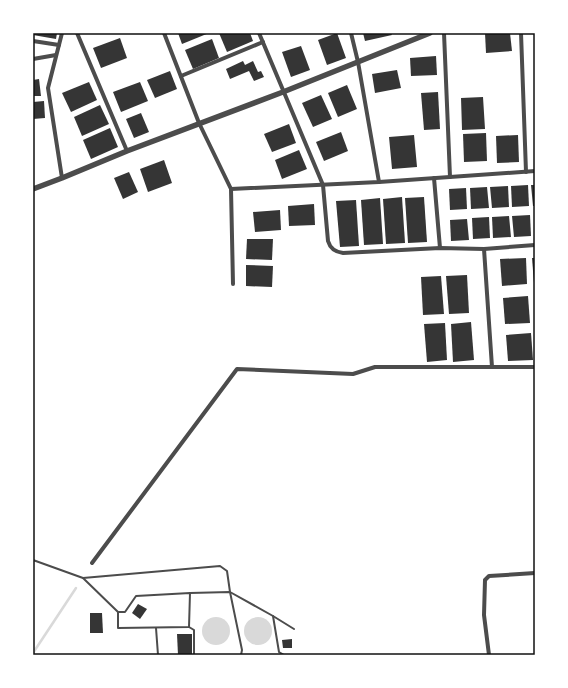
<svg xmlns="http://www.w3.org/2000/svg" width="568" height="688" font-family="'Sofia Sans Condensed',sans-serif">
  <rect width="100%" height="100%" fill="#fff"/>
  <g fill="#d9d9d9">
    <circle cx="216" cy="631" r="14"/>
    <circle cx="258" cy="631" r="14"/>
  </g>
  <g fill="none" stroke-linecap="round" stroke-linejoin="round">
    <polyline stroke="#d9d9d9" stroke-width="2.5" points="33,653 76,588"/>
  </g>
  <g fill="#353535">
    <polygon points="33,33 57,33 56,39 33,35"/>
    <polygon points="178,33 209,33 182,44"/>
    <polygon points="219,33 250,33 253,41 227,52"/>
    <polygon points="337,33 346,58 327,65 318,40"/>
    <polygon points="363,33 391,33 392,35 365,41"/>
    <polygon points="485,33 510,33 512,51 486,53"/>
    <polygon points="120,38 127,58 101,68 93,48"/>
    <polygon points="212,39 219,58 193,69 185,50"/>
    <polygon points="301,46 310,70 291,77 282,52"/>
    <polygon points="436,56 437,75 411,76 410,58"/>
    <polygon points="243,61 245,65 253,61 258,72 261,71 264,77 254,81 249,71 230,79 226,69"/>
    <polygon points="397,70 401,88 375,93 372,74"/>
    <polygon points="170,71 177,89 155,98 147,80"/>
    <polygon points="39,79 41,96 33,96 33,80"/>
    <polygon points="89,82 97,100 71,112 62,93"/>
    <polygon points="140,82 148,101 121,112 113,92"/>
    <polygon points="347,85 357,109 338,117 328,93"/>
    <polygon points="438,92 440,129 424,130 421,93"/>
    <polygon points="321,95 332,119 313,127 302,103"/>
    <polygon points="483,97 485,129 462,130 461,98"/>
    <polygon points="44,101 45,118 33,119 33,102"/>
    <polygon points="100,105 109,124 82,136 74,117"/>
    <polygon points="141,113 149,132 134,138 126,119"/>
    <polygon points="289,124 296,143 272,152 264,134"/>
    <polygon points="110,128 118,147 91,159 83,140"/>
    <polygon points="341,132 348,151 324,161 316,142"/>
    <polygon points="486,133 487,161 464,162 463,134"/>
    <polygon points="414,135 417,167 392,169 389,137"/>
    <polygon points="518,135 519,162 497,163 496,136"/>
    <polygon points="299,150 307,169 282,179 275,160"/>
    <polygon points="164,160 172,183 148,192 140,169"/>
    <polygon points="129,172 138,192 123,199 114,178"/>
    <polygon points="528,185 529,206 512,207 511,186"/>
    <polygon points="531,185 535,185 535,206 533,206"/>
    <polygon points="508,186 509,207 492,208 490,187"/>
    <polygon points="487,187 489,208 471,209 470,188"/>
    <polygon points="466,188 467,209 450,210 449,189"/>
    <polygon points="402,197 405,243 386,244 383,199"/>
    <polygon points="424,197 427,242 408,243 405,198"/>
    <polygon points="380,198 383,244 364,245 361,200"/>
    <polygon points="356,200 359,246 340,247 336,201"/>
    <polygon points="314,204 315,225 289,226 288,206"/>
    <polygon points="280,210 281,230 255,232 253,212"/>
    <polygon points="530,215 531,236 514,237 512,216"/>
    <polygon points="509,216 511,237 493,238 492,217"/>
    <polygon points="489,217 490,238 473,239 472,218"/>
    <polygon points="467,219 469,240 451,241 450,220"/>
    <polygon points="247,239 273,239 272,260 246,259"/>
    <polygon points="526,258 527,284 502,286 500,259"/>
    <polygon points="532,258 535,258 535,283 534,283"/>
    <polygon points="246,265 273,266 272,287 246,286"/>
    <polygon points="467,275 469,313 449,314 446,276"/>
    <polygon points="441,276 444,314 423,315 421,277"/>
    <polygon points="528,296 530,323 505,324 503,298"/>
    <polygon points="471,322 474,360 453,362 451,324"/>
    <polygon points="445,323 447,360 427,362 424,324"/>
    <polygon points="531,333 533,360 508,361 506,335"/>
    <polygon points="138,604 147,609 140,619 132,613"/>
    <polygon points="90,613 102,613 103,633 90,633"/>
    <polygon points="177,634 192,634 192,655 178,655"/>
    <polygon points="292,639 292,648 283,648 282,640"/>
  </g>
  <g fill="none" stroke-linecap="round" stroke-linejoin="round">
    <g stroke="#4c4c4c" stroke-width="2">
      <polyline points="33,560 83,578 118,612 118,628 189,627 190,593 136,596 125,612 118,612"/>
      <polyline points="83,578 220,566 227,571 230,592 273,616 279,652 284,655"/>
      <polyline points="190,593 230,592 242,650 241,655"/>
      <polyline points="273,616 294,629"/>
      <polyline points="189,627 194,630 194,655"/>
      <polyline points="156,628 158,655"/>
    </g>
    <g stroke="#4c4c4c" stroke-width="4">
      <polyline points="62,33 48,88 62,178"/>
      <polyline points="77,33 127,151"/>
      <polyline points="164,33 199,123 231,189 233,284"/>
      <path d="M259,33L323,185L328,241C330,248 335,252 343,253L440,248L484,249L535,245"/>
      <polyline points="351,33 358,62 379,182"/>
      <polyline points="444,33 450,177"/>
      <polyline points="521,33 526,172"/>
      <polyline points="33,41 59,45"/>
      <polyline points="33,59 56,55"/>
      <polyline points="181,76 263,42"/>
      <polyline points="434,178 440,248"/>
      <polyline points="231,189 379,182 535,171"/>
      <polyline points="484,249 492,367 535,367"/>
      <polyline points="92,563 237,369 353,374 375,367 492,367"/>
      <polyline points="489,655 484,615 485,580 489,576 535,573"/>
    </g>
    <polyline stroke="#4c4c4c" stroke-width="5.5" points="33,189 62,178 127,151 283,92 430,33"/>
  </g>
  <rect width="568" height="688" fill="none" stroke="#ffffff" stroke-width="68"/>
  <rect x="34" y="34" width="500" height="620" fill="none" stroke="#111" stroke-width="1.5"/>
</svg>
